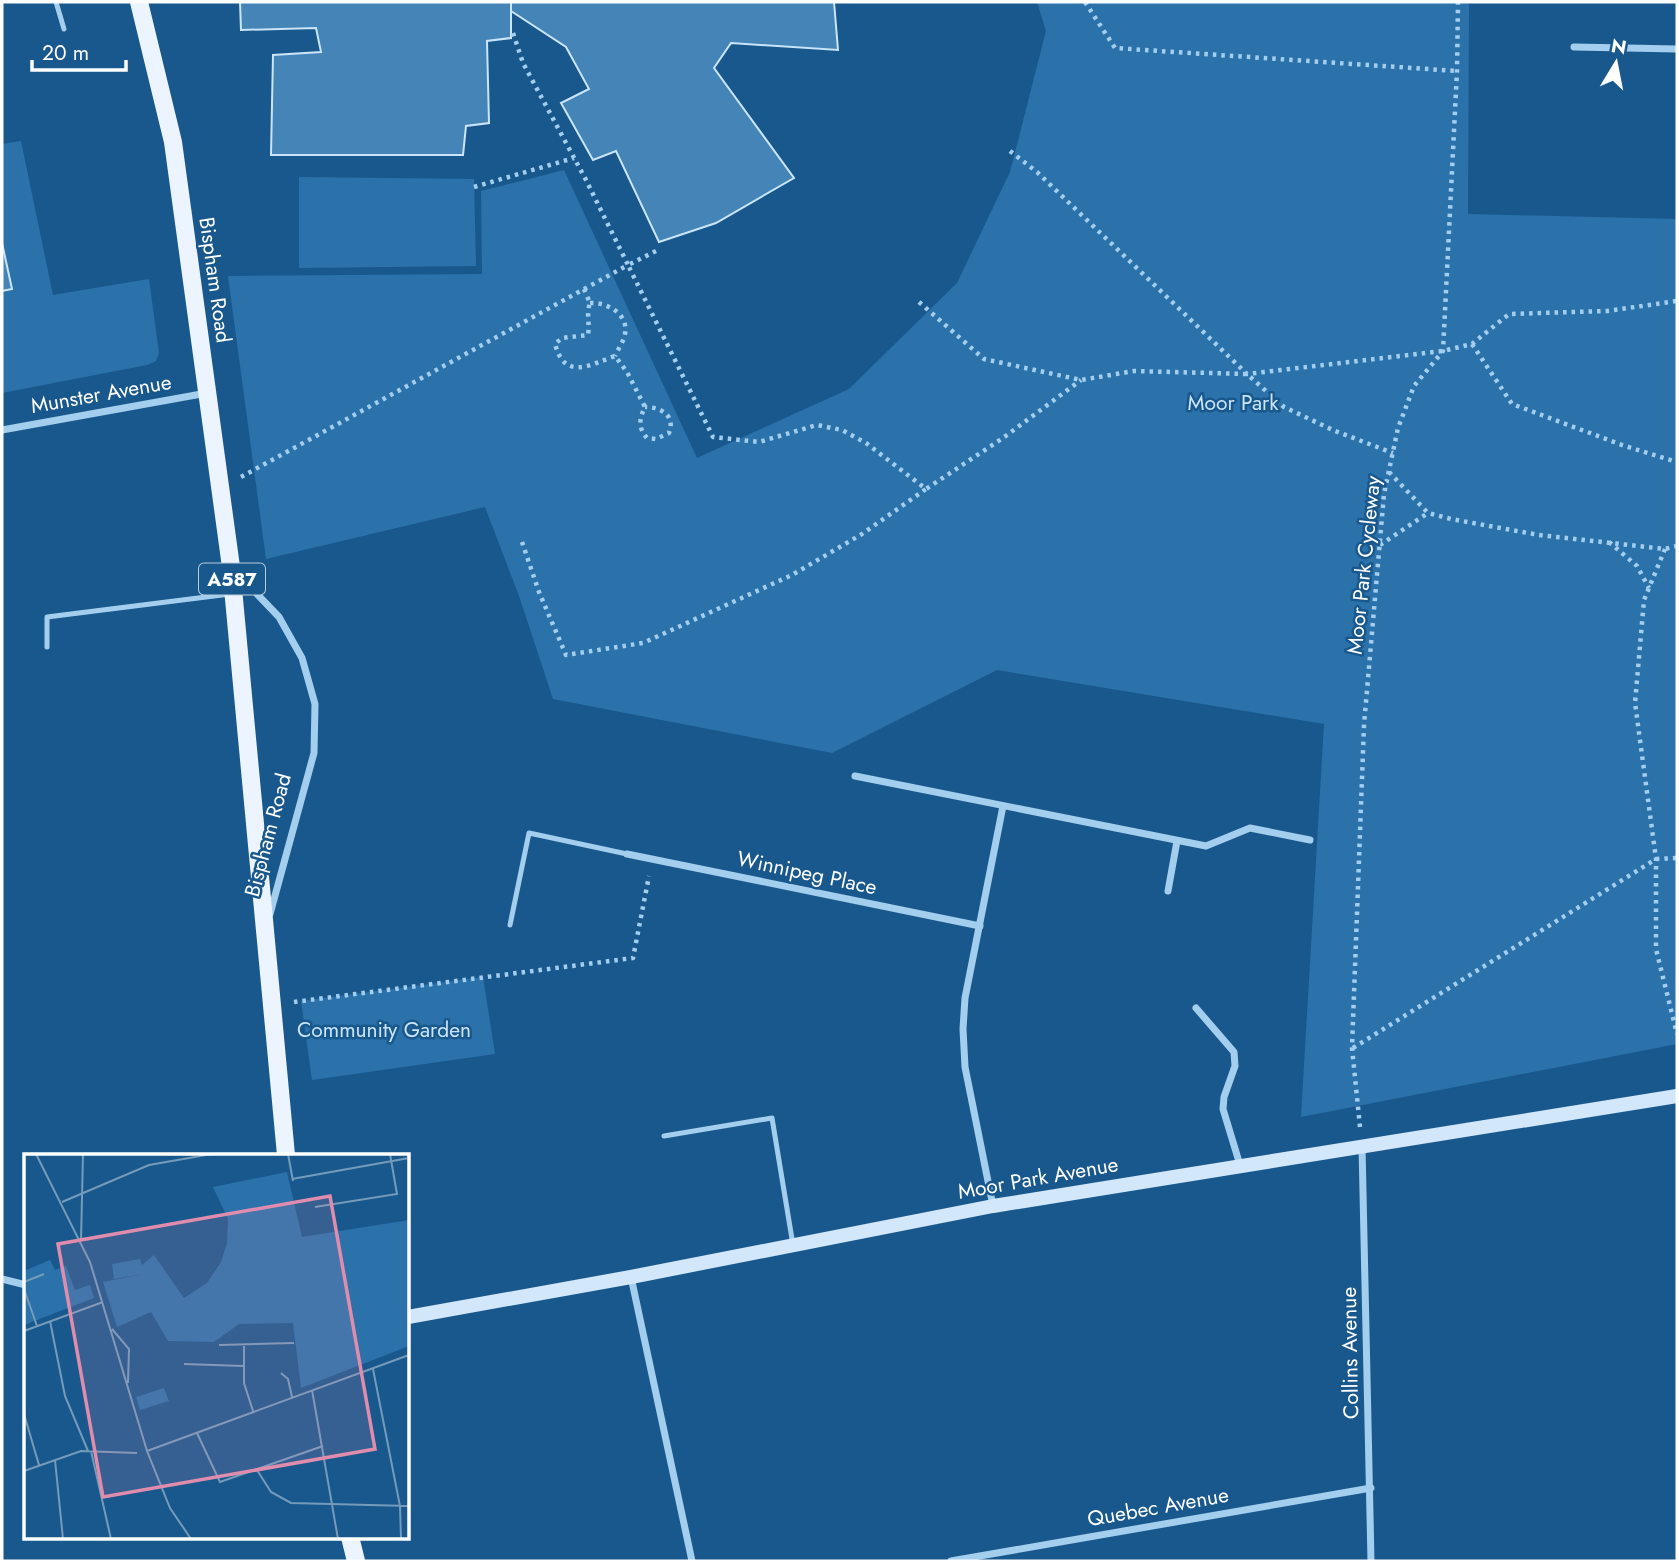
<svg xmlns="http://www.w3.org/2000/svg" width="1679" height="1563" font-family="Jost,sans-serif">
  <rect width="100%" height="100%" fill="#19588d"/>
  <g fill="#2b72ab">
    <polygon points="1037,2 1469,2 1468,214 1677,219 1677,1044 1301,1117 1324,724 997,670 832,753 553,699 519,596 485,507 266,559 228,276 482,274 481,191 564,170 697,458 849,389 957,283 1010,172 1046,31"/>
    <polygon points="21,141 53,295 149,279 159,353 156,361 147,365 2,393 2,144"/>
    <polygon points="299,177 474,179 476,266 299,268"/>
    <polygon points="483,977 495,1054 312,1080 301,1001"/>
  </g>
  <g fill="#4584b7" stroke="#cae5fa" stroke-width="2">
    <polygon points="240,2 511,2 511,38 487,41 489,123 466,126 463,155 271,155 273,55 321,52 316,28 241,30"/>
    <polygon points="511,2 834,2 838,50 731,43 714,68 794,178 716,223 659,242 616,151 593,160 561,103 589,89 566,47 511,11"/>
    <polygon points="2,243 12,289 2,291"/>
  </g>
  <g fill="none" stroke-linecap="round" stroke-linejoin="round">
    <g stroke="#a4ceee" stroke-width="4.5" stroke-dasharray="3.5 5" stroke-linecap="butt">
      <polyline points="1085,2 1115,48 1457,71"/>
      <polyline points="1010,151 1037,172 1247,374 1443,351 1472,344 1509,314 1607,311 1677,301"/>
      <polyline points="474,187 574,158"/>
      <polyline points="656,251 628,265 713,437 759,442 817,425 842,430 866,443 926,489 1003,438 1081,380"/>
      <path d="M584,289L590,303C586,314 590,323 588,335L562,338L555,344C565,381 589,365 615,356L627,372L645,407C639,419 638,428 647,438L656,439L669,433C676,415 660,407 645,407"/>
      <polyline points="919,302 984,359 1081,380 1134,371 1247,374 1284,407 1335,431 1393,453"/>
      <path d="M590,303C607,302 629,314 625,334C624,341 618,349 615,356"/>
      <polyline points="1472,344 1512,404 1622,445 1677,462"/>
      <polyline points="1389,472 1428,513 1451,519 1539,535 1665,549 1677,546"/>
      <polyline points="241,477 628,265 586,180 523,63 513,33"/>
      <polyline points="522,542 539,592 566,655 643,643 792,575 862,534 926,489"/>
      <polyline points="1609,542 1637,566 1649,588"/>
      <polyline points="1380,545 1428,513"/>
      <polyline points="1665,549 1644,600 1635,703 1656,859 1656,949 1677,1034"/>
      <polyline points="294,1002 633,958 649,876"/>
      <polyline points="1353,1048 1656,859 1677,858"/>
      <polyline points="1360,1127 1352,1048 1364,725 1384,494 1398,428 1414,386 1443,351 1457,71 1458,2"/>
    </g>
    <g stroke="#a4ceee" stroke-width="5">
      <polyline points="56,2 64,29"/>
      <polyline points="47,647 47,617 230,594"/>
      <polyline points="510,925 529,833 627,854"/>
      <polyline points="664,1136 772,1118 793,1245"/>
    </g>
    <g stroke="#a4ceee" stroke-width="7">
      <polyline points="1574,47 1677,49"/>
      <polyline points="2,430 207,393"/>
      <polyline points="236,572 279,617 302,658 315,704 314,753 270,914"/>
      <polyline points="855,776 1206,846 1250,828 1310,840"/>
      <polyline points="627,854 980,926"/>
      <polyline points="1168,891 1177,841"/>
      <polyline points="1196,1008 1234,1052 1235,1066 1224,1097 1223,1109 1240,1165"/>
      <polyline points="1362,1146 1371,1561"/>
      <polyline points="993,1206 965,1067 963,1029 965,998 1003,806"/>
      <polyline points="631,1277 692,1561"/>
      <polyline points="2,1279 26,1285"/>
      <polyline points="951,1561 1371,1488"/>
    </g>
    <polyline stroke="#d2e7fa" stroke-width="14" points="408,1317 631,1277 993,1206 1677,1096"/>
    <g stroke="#ecf5ff" stroke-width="18">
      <polyline points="139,2 173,142 231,567 286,1155"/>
      <polyline points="350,1537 356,1561"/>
    </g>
  </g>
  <g text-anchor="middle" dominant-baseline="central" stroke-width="5" stroke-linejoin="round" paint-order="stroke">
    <rect fill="#19588d" stroke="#bacddd" stroke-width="2" x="199" y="563.5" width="66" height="31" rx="5"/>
    <g font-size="19" font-weight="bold" fill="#fff">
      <text x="232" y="579">A587</text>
    </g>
    <g font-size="21" fill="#fff" stroke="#19588d">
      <text transform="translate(215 280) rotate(82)">Bispham Road</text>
      <text transform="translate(101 394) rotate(-10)">Munster Avenue</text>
      <text transform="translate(1364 565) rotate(-84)">Moor Park Cycleway</text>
      <text transform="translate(268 835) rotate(-75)">Bispham Road</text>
      <text transform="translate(807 873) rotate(12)">Winnipeg Place</text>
      <text transform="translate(1038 1178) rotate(-10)">Moor Park Avenue</text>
      <text transform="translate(1350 1353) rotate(-91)">Collins Avenue</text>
      <text transform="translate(1158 1507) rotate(-10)">Quebec Avenue</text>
    </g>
    <g font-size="21" fill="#cae5fa" stroke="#19588d">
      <text x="1233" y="403">Moor Park</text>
      <text x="384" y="1030">Community Garden</text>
    </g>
  </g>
  <g transform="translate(24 1154)">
    <rect width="385" height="385" fill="#19588d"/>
    <path d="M263,18L278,83L385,66V192L277,234L269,169L215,170L190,188L144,187L127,158L93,173L79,128L120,120L90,125L88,110L116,105L118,111L130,101L160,144L183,129L197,108L203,89L204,65L189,33ZM26,106L31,116L42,112L51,136L66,131L70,144L0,171V117ZM140,234L145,247L116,256L112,243Z" fill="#2b72ab"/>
    <path fill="none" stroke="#759bbb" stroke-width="2" d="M12,0L66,108L123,297L146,354L167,385M264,0L269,27M268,25L385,4M38,48L125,11L188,0M291,53L373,40L366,0M57,87L59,0M0,128L20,120M0,135L13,172M26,167L41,242L64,297M88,175L105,195L104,229M0,177L79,148M195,191L270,189M220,192V229L229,257M160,210L219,212M349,215L376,352L377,385M257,219L264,225L268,243M288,236L314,385M0,260L15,311M173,279L196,328L299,292M67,297L87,385M123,297L385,201M31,306L39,385M233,316L247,338L267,349L385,352M0,317L57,297L113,299"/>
    <path fill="#e08cad" fill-opacity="0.15" stroke="#e08cad" stroke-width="3.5" d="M306,42L351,295L79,343L34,90Z"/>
    <rect width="385" height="385" fill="none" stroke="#fff" stroke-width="3.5"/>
  </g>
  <rect width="1679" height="1563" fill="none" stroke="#ffffff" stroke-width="7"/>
  <g transform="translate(1616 63) rotate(10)" stroke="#19588d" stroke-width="5" paint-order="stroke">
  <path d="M0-5L12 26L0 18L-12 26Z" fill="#ffffff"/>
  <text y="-10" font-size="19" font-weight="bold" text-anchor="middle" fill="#ffffff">N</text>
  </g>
  <path d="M32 60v10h94v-10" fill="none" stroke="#ffffff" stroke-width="3.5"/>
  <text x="42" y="60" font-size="21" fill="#ffffff" stroke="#19588d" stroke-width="5" paint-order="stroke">20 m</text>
</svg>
